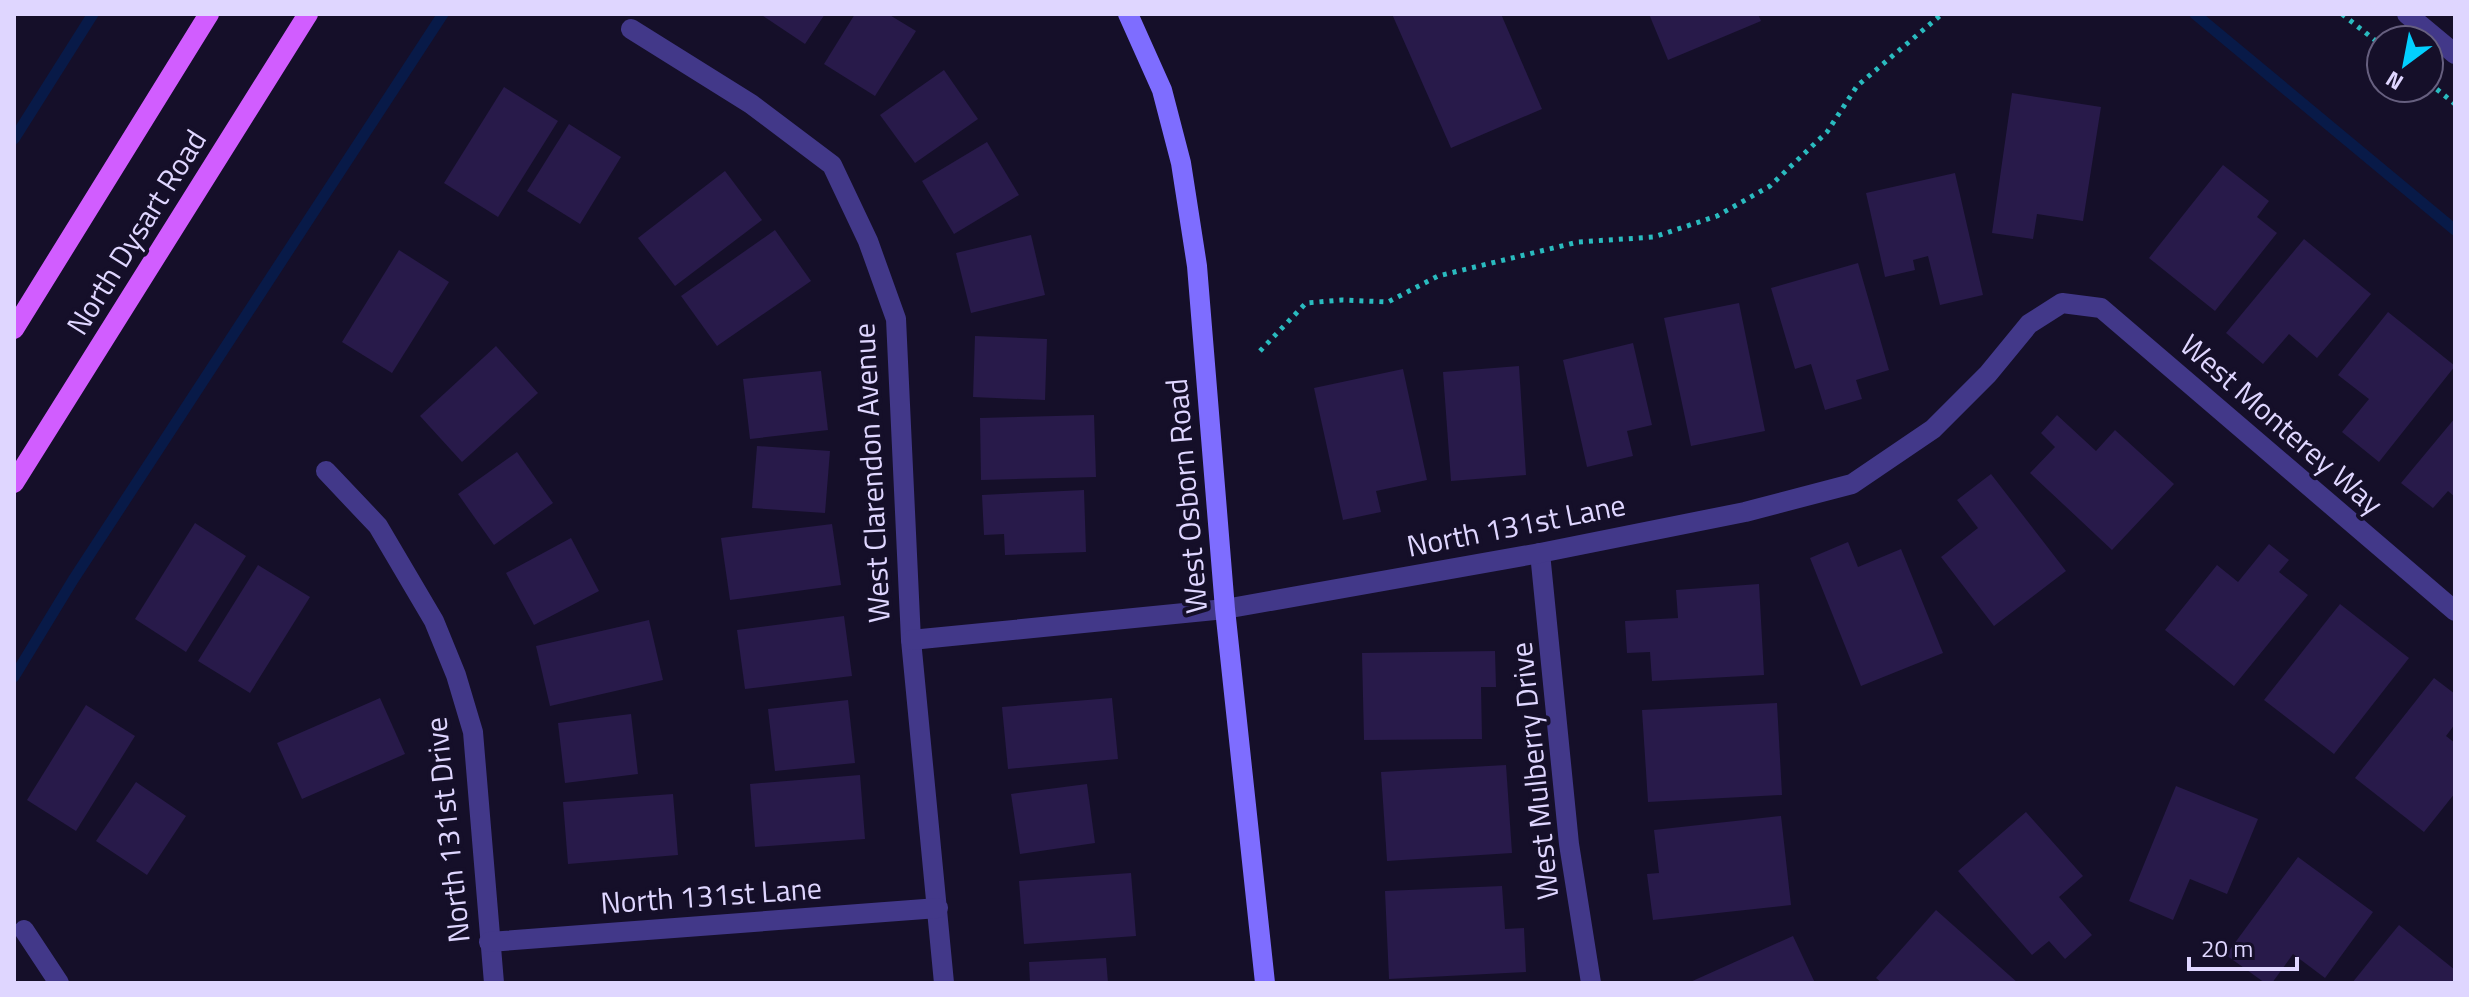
<svg xmlns="http://www.w3.org/2000/svg" width="2469" height="997" font-family="'Titillium Web',sans-serif">
  <rect width="100%" height="100%" fill="#150f29"/>
  <g fill="none" stroke-linecap="round" stroke-linejoin="round">
    <g stroke="#081a48" stroke-width="11">
      <polyline points="2195,14 2455,230"/>
      <polyline points="14,139 93,14"/>
      <polyline points="14,677 73,580 443,14"/>
    </g>
  </g>
  <g fill="#281a4a">
    <polygon points="760,14 825,14 805,44"/>
    <polygon points="855,14 888,14 916,31 875,96 824,64"/>
    <polygon points="1392,14 1501,14 1542,109 1451,148"/>
    <polygon points="1649,14 1758,14 1761,21 1668,60"/>
    <polygon points="944,70 978,119 915,163 880,115"/>
    <polygon points="504,87 558,121 498,217 444,183"/>
    <polygon points="2012,93 2101,107 2083,221 2037,214 2033,239 1992,233"/>
    <polygon points="569,124 621,157 580,224 527,191"/>
    <polygon points="987,142 1019,195 954,234 922,181"/>
    <polygon points="2223,165 2269,201 2257,217 2277,233 2215,311 2149,258"/>
    <polygon points="725,171 762,220 675,286 638,238"/>
    <polygon points="1955,173 1983,295 1940,305 1928,256 1913,260 1915,270 1885,277 1866,193"/>
    <polygon points="775,230 811,281 717,346 681,296"/>
    <polygon points="1031,235 1045,295 971,313 956,253"/>
    <polygon points="2304,239 2371,294 2317,358 2289,334 2263,364 2226,333"/>
    <polygon points="399,250 449,282 392,373 342,342"/>
    <polygon points="1858,263 1889,370 1856,380 1862,399 1825,410 1811,364 1795,369 1771,288"/>
    <polygon points="1739,303 1765,431 1691,446 1664,318"/>
    <polygon points="2388,312 2455,366 2379,462 2342,432 2369,399 2338,375"/>
    <polygon points="975,336 1047,339 1045,400 973,397"/>
    <polygon points="1633,343 1652,425 1627,431 1633,456 1587,467 1563,360"/>
    <polygon points="496,346 538,393 462,462 420,416"/>
    <polygon points="1519,366 1526,475 1451,481 1443,372"/>
    <polygon points="1403,369 1427,480 1376,491 1381,512 1343,520 1314,388"/>
    <polygon points="821,371 828,430 750,439 743,379"/>
    <polygon points="1094,415 1096,477 981,480 980,418"/>
    <polygon points="2057,415 2096,451 2115,430 2174,484 2112,550 2030,473 2055,447 2041,433"/>
    <polygon points="2455,418 2455,497 2448,491 2433,508 2401,483"/>
    <polygon points="757,446 830,451 825,513 752,508"/>
    <polygon points="517,452 553,503 494,545 458,494"/>
    <polygon points="1991,474 2066,571 1994,626 1941,557 1978,528 1957,500"/>
    <polygon points="1084,490 1086,552 1005,555 1004,534 984,535 982,495"/>
    <polygon points="195,523 246,556 186,652 135,619"/>
    <polygon points="832,524 841,585 730,600 721,538"/>
    <polygon points="571,538 599,591 534,625 506,573"/>
    <polygon points="1848,542 1858,567 1901,549 1943,653 1861,686 1810,558"/>
    <polygon points="2269,544 2289,560 2279,572 2308,595 2234,686 2165,630 2217,565 2238,582"/>
    <polygon points="258,565 310,597 250,693 198,661"/>
    <polygon points="1759,584 1764,675 1652,681 1650,652 1627,653 1625,621 1678,618 1676,590"/>
    <polygon points="2340,604 2409,658 2334,754 2264,700"/>
    <polygon points="844,616 852,676 745,689 737,630"/>
    <polygon points="649,620 663,680 550,706 536,646"/>
    <polygon points="1495,651 1496,687 1481,687 1482,739 1364,740 1362,653"/>
    <polygon points="2434,678 2455,694 2455,724 2446,736 2455,743 2455,793 2424,832 2355,778"/>
    <polygon points="380,698 405,754 302,799 277,743"/>
    <polygon points="1112,698 1118,759 1008,769 1002,707"/>
    <polygon points="848,700 855,763 775,771 768,709"/>
    <polygon points="1777,703 1782,795 1648,802 1642,710"/>
    <polygon points="86,705 135,736 76,831 27,800"/>
    <polygon points="631,714 638,774 565,783 558,723"/>
    <polygon points="1506,765 1512,853 1387,861 1381,772"/>
    <polygon points="860,775 865,839 755,847 750,784"/>
    <polygon points="136,782 186,816 147,875 96,841"/>
    <polygon points="1087,784 1095,843 1020,854 1011,794"/>
    <polygon points="2176,786 2258,819 2227,894 2190,879 2173,920 2129,901"/>
    <polygon points="673,794 678,855 568,864 563,802"/>
    <polygon points="2026,812 2083,876 2059,897 2092,935 2065,959 2049,941 2032,955 1958,871"/>
    <polygon points="1781,816 1791,905 1653,920 1647,874 1659,873 1654,830"/>
    <polygon points="2298,857 2373,912 2325,978 2293,954 2272,983 2265,983 2226,955"/>
    <polygon points="1131,873 1136,936 1024,944 1019,881"/>
    <polygon points="1502,886 1505,929 1524,928 1526,972 1389,979 1385,891"/>
    <polygon points="1936,910 2018,983 1882,983 1876,978"/>
    <polygon points="2399,925 2455,970 2455,983 2352,983"/>
    <polygon points="1793,936 1815,983 1688,983"/>
    <polygon points="1106,958 1108,983 1030,983 1029,962"/>
  </g>
  <g fill="none" stroke-linecap="round" stroke-linejoin="round">
    <g stroke="#2abbbf" stroke-width="5" stroke-dasharray="4 6" stroke-linecap="butt">
      <polyline points="2342,14 2381,45"/>
      <polyline points="2429,83 2455,104"/>
      <polyline points="1260,351 1306,303 1342,300 1388,302 1438,276 1578,242 1654,237 1717,216 1770,186 1827,132 1857,86 1942,14"/>
    </g>
    <polyline stroke="#423889" stroke-width="20" points="2407,14 2455,54"/>
    <g stroke="#423889" stroke-width="20">
      <polyline points="631,29 751,104 832,165 868,241 896,319 911,640 944,983"/>
      <polyline points="326,471 378,526 434,621 456,675 473,732 494,983"/>
      <polyline points="1540,553 1569,844 1591,983"/>
      <polyline points="911,640 1225,609 1540,553 1745,512 1852,484 1933,429 1988,374 2029,324 2062,303 2101,308 2455,611"/>
      <polyline points="24,930 59,983"/>
      <polyline points="489,942 938,908"/>
    </g>
    <polyline stroke="#7e6dff" stroke-width="20" points="1128,14 1162,90 1181,163 1197,266 1225,609 1265,983"/>
    <g stroke="#d15dff" stroke-width="20">
      <polyline points="14,329 209,14"/>
      <polyline points="14,483 308,14"/>
    </g>
  </g>
  <g text-anchor="middle" dominant-baseline="central" stroke-width="8" stroke-linejoin="round" paint-order="stroke">
    <g font-size="30" fill="#dfd6ff" stroke="#150f29">
      <text transform="translate(136 232) rotate(-58)">North Dysart Road</text>
      <text transform="translate(2282 424) rotate(41)">West Monterey Way</text>
      <text transform="translate(871 473) rotate(-93)">West Clarendon Avenue</text>
      <text transform="translate(1186 496) rotate(-95)">West Osborn Road</text>
      <text transform="translate(1516 525) rotate(-11)">North 131st Lane</text>
      <text transform="translate(1534 771) rotate(-96)">West Mulberry Drive</text>
      <text transform="translate(447 830) rotate(-96)">North 131st Drive</text>
      <text transform="translate(711 895) rotate(-4)">North 131st Lane</text>
    </g>
  </g>
  <rect width="2469" height="997" fill="none" stroke="#dfd6ff" stroke-width="32"/>
  <g transform="translate(2405 64) rotate(212)"><circle r="38" fill="#150f29" stroke="#665f7f" stroke-width="2"/>
  <path d="M0-6L14 30L0 20L-14 30Z" fill="#02d0ff"/>
  <text y="-12" font-size="22" font-weight="bold" text-anchor="middle" fill="#dfd6ff">N</text>
  </g>
  <path d="M2189 957v12h108v-12" fill="none" stroke="#dfd6ff" stroke-width="4"/>
  <text x="2201" y="957" font-size="24" fill="#dfd6ff" stroke="#150f29" stroke-width="6" paint-order="stroke">20 m</text>
</svg>
